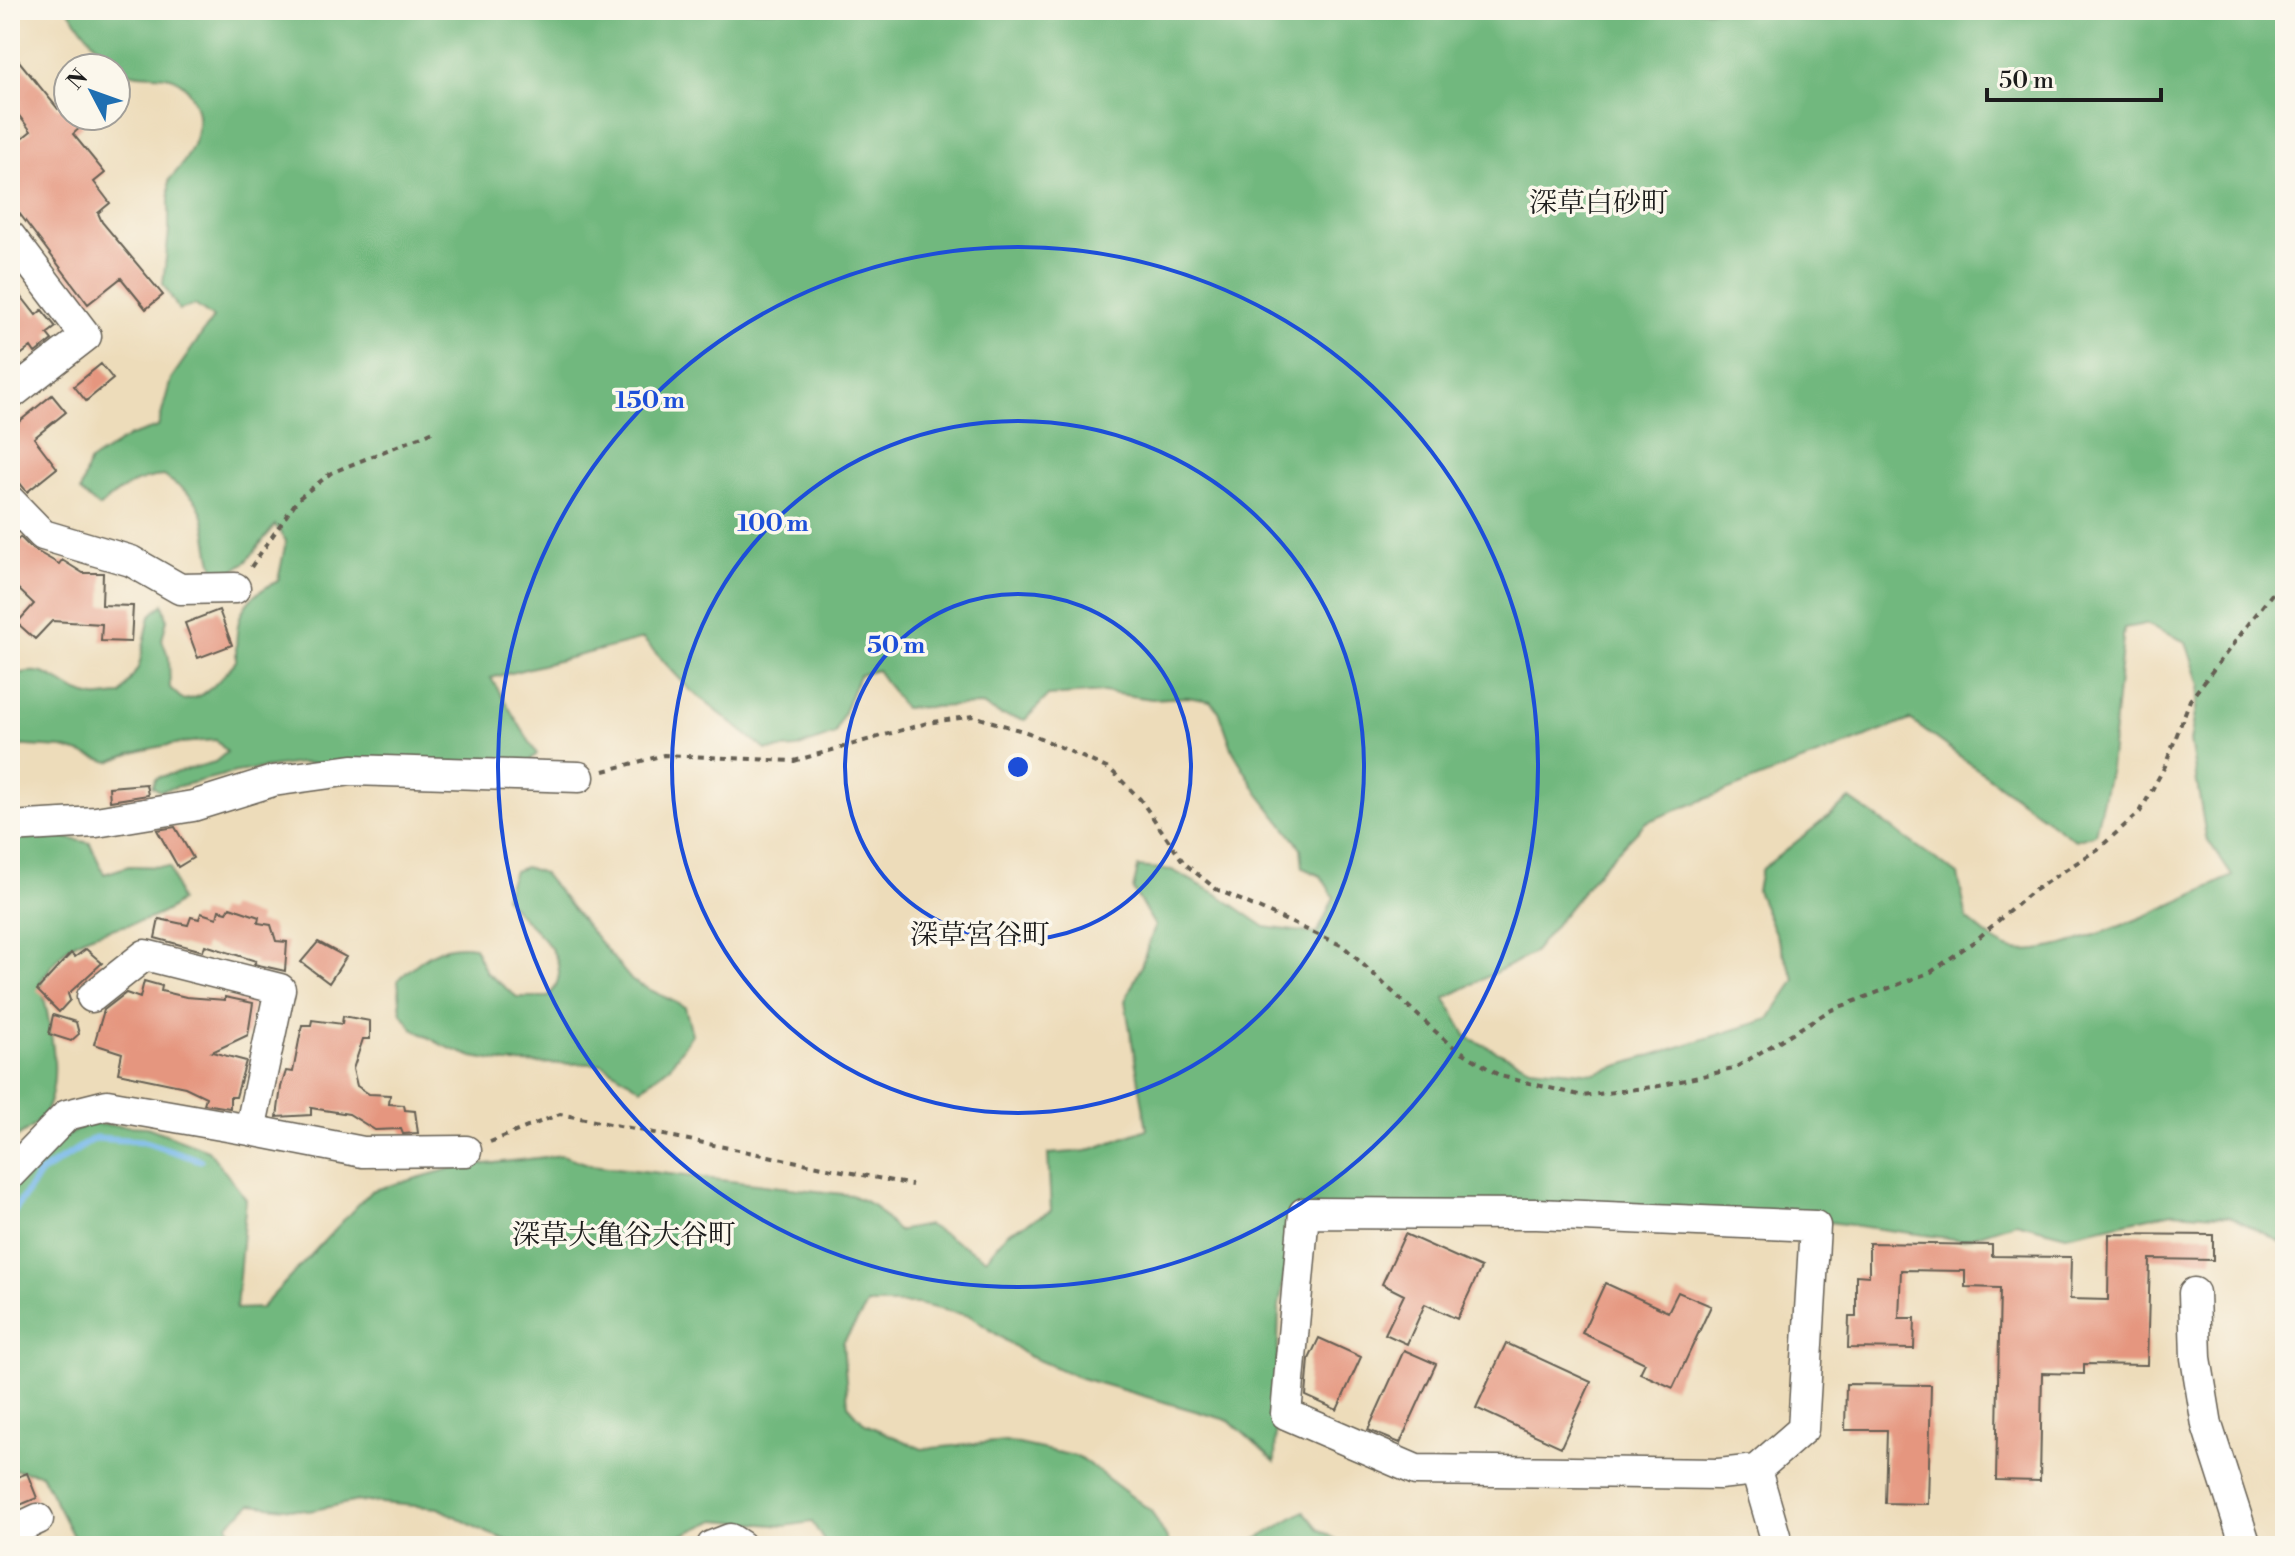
<svg xmlns="http://www.w3.org/2000/svg" width="2295" height="1556" font-family="'Libre Bodoni','Noto Serif JP',serif">
	<rect width="100%" height="100%" fill="#fbf7ec"/>
	<filter id="ink" filterUnits="userSpaceOnUse"><feTurbulence type="fractalNoise" baseFrequency=".0125" numOctaves="2"/><feDisplacementMap in="SourceGraphic" scale="16" xChannelSelector="R" yChannelSelector="G"/><feConvolveMatrix kernelMatrix="1 2 1 2 8 2 1 2 1" color-interpolation-filters="sRGB"/></filter>
	<filter id="wash" filterUnits="userSpaceOnUse"><feTurbulence type="fractalNoise" baseFrequency=".006" numOctaves="4" result="noise"/><feDisplacementMap in="SourceGraphic" scale="32" xChannelSelector="R" yChannelSelector="G"/><feGaussianBlur stdDeviation="1.8" result="paint"/><feColorMatrix in="noise" values="0 0 0 0 0 0 0 0 0 0 0 0 0 0 0 0 0 1.4 0 .05"/><feComposite in="paint" operator="in"/></filter>
	<g filter="url(#wash)">
		<rect width="100%" height="100%" fill="#eddcba"/>
		<path fill="#71b87e" stroke="#466a4d" stroke-width="2" fill-rule="evenodd" d="M68,10H2285V1244L2230,1216L2173,1212L2066,1235L2016,1222L1962,1240L1821,1221L1296,1209L1279,1306L1275,1462L1230,1421L1081,1378L1028,1356L970,1316L917,1304H868L843,1343L848,1405L865,1424L922,1449L1005,1441L1079,1457L1151,1511L1171,1546H827L812,1522L785,1526L716,1520L658,1546H523L485,1532L439,1508L358,1501L309,1511L251,1504L228,1524L235,1546H78L41,1474L10,1469V1191L55,1142L88,1124L147,1127L208,1150L246,1199L236,1309L261,1308L371,1191L453,1168L562,1155L591,1165L851,1195L873,1205L897,1231L928,1225L986,1259L1007,1233L1051,1211L1048,1154L1087,1151L1147,1129L1125,1001L1140,969L1155,926L1133,890L1138,867L1172,870L1217,894L1265,927L1317,934L1334,897L1321,876L1303,868L1301,848L1258,793L1233,751L1219,711L1210,701L1187,697L1152,699L1104,692L1048,696L1025,720L1001,715L982,705L904,708L877,670L859,675L835,734L796,748L766,750L689,689L643,639L491,678L537,754L516,773L300,763L236,772L160,791L152,786L156,778L215,762L227,752L216,740C181,742 142,747 110,762L63,748L10,745V677C53,659 58,692 95,697C103,698 113,695 121,695L139,666L150,616L163,604L167,619L162,640L169,658L170,688L183,700C208,698 220,679 236,661C236,618 238,600 278,581L286,541L275,525L247,561L219,580C204,554 212,525 195,500C188,491 173,483 164,476C136,478 121,489 99,507L80,492L89,462L130,436L158,427L171,379L213,318L195,305L179,310L163,284L169,231V180C192,156 210,122 189,92C184,85 179,79 170,77C155,73 135,77 122,69C100,53 84,31 68,10ZM2146,624L2186,642L2200,685L2190,741L2206,837L2232,876C2190,897 2049,965 2007,948C1993,942 1979,928 1967,919L1958,875L1850,799L1761,870L1757,891L1795,980L1769,1019L1595,1073L1530,1067L1467,1037L1445,998L1532,954L1602,867L1646,822L1910,720L2075,840L2095,834L2110,768L2124,628Z
			M42,833L90,843L104,874L129,866L170,867L180,901C153,926 112,924 80,940C62,949 52,965 41,981C48,1022 67,1082 41,1119C34,1128 19,1135 10,1142V834Z
			M525,867L543,873L632,981L685,1007L692,1034L670,1066L641,1088L602,1064L507,1063L473,1057L444,1046L413,1029L401,1012L398,980C422,958 441,942 474,947L486,972L517,997H548C584,957 523,926 504,896L514,871Z
			M1304,1511L1319,1529L1347,1546H1245Z"/>
		<g fill="none" stroke-linecap="round" stroke-linejoin="round">
			<path stroke="#75b7ea" stroke-width="7" d="M10,1217L40,1173L95,1138L142,1141L200,1160"/>
		</g>
		<g id="blocks">
			<path fill="#e5967f" d="M10,50L58,109L66,104L68,116H76L83,125L73,134L105,173L94,182L110,203L98,213L102,222L163,295L146,309L121,278L88,304L10,201V148L31,131L10,104Z
				M10,282L36,315L42,310L56,327L47,334L52,340L35,353L31,347L10,363Z
				M101,364L113,379L86,401L74,386Z
				M52,395L66,412L34,438L57,468L27,492L10,471V429Z
				M20,537L31,548L59,564L62,560L83,573H103L102,605L133,606L131,642L101,641L102,624L52,621L35,639L17,623L34,604L10,581V548Z
				M219,610L232,645L198,658L185,623Z
				M146,784L148,795L110,801L109,787Z
				M175,827L193,858L178,867L157,830Z
				M230,907L259,917L258,923L271,925L276,941L287,942L285,971L254,964L256,961L205,945L203,951L155,938L159,919L188,925L191,917L199,919L201,913L217,918L219,910L227,912Z
				M318,942L346,957L329,983L301,962Z
				M86,949L102,963L68,994L70,1000L59,1012L37,990L71,953L75,957Z
				M144,981L162,986L161,991L186,997L225,1000V997L253,1003L248,1035L212,1052L246,1061L236,1097H230V1108L204,1104L206,1097L185,1087L118,1073L122,1053L94,1044L104,1010L126,993L140,998Z
				M53,1015L76,1022L79,1034L71,1041L49,1034Z
				M343,1016L370,1021V1039H363L353,1069L357,1086L369,1094L390,1095L389,1104L404,1105L405,1110L415,1111L418,1133L403,1134L401,1129L375,1130L349,1114L311,1108V1115L277,1117L281,1087L286,1071L293,1072L302,1025H311L312,1020L342,1024Z
				M1405,1234L1481,1268L1457,1319L1425,1304L1407,1344L1385,1334L1404,1295L1382,1284Z
				M2109,1234L2213,1235V1260L2150,1259L2147,1365L2084,1364V1374L2042,1373L2040,1481L1996,1480L2000,1288L1965,1287V1271L1901,1270L1899,1318H1915L1914,1349L1848,1348L1849,1317H1856V1275L1869,1276V1243L1992,1245V1256L2071,1257L2070,1299L2108,1300Z
				M1605,1283L1668,1312L1678,1292L1711,1306L1673,1388L1640,1373L1645,1363L1582,1333Z
				M1319,1338L1361,1357L1337,1410L1306,1396L1309,1359Z
				M1506,1343L1591,1382L1561,1447L1476,1408Z
				M1404,1350L1436,1364L1400,1443L1368,1430Z
				M1846,1384L1931,1385L1928,1504L1885,1503L1887,1430H1845Z
				M27,1473L37,1498L20,1505L17,1498L10,1502V1480Z"/>
		</g>
	</g>
	<g filter="url(#ink)">
		<use href="#blocks" fill-opacity="0" stroke="#655f53" stroke-width="2"/>
		<g fill="none" stroke-linecap="round" stroke-linejoin="round">
			<defs>
				<path id="minor" d="M10,236L86,336L10,395
					M10,501L43,535L131,561L180,589L235,588
					M10,827L96,822L193,806L273,781L352,770L579,777
					M250,1130L363,1152L466,1151
					M10,1174L67,1115L107,1105L250,1130L280,989L145,955L92,997
					M1304,1213L1537,1214L1815,1226L1803,1429L1756,1470L1719,1474L1416,1470L1286,1414Z
					M2194,1293L2196,1358L2207,1425L2246,1546
					M1756,1470L1778,1546
					M10,1532L38,1519
					M712,1546L730,1539L741,1546"/>
			</defs>
			<use href="#minor" stroke="#655f53" stroke-width="33"/>
			<path stroke="#655f53" stroke-width="4" stroke-dasharray="6 6" stroke-linecap="butt" d="M251,567L298,499L331,473L434,431
				M604,771L664,755L794,761L927,723L973,716L1029,733L1111,770L1140,799L1184,863L1216,889L1343,946L1448,1043L1500,1076L1583,1096L1659,1086L1733,1069L1829,1011L1931,972L1976,940L2030,893L2098,849L2140,812L2165,766L2190,700L2285,577
				M490,1142L560,1114L912,1185"/>
			<use href="#minor" stroke="#fff" stroke-width="30"/>
		</g>
	</g>
	<g fill="none" stroke="#1d4ed8" stroke-width="4">
		<circle cx="1018" cy="767" r="173"/>
		<circle cx="1018" cy="767" r="346"/>
		<circle cx="1018" cy="767" r="520"/>
	</g>
	<g text-anchor="middle" stroke-width="7" stroke-linejoin="round" paint-order="stroke">
		<g font-size="28" fill="#1c1c1c" stroke="#fbf7ec">
			<text x="1599" y="212">深草白砂町</text>
			<text x="980" y="944">深草宮谷町</text>
			<text x="624" y="1244">深草大亀谷大谷町</text>
		</g>
	</g>
	<circle cx="1018" cy="767" r="12" fill="#1d4ed8" stroke="#fbf7ec" stroke-width="4"/>
	<g font-size="24" text-anchor="middle" font-weight="bold" fill="#1d4ed8" stroke="#fbf7ec" stroke-width="7" stroke-linejoin="round" paint-order="stroke">
		<text x="650" y="408">150 m</text>
		<text x="773" y="531">100 m</text>
		<text x="896" y="653">50 m</text>
	</g>
	<rect width="2295" height="1556" fill="none" stroke="#fbf7ec" stroke-width="40"/>
	<g transform="translate(92 92) rotate(311)"><circle r="38" fill="#fbf7ec" stroke="#a29f99" stroke-width="2"/>
	<path d="M0-6L14 30L0 20L-14 30Z" fill="#1f6fb2"/>
	<text y="-12" font-size="22" font-weight="bold" text-anchor="middle" fill="#1c1c1c">N</text>
	</g>
	<path d="M1987 88v12h174v-12" fill="none" stroke="#1c1c1c" stroke-width="4"/>
	<text x="1999" y="88" font-size="24" fill="#1c1c1c" stroke="#fbf7ec" stroke-width="6" paint-order="stroke">50 m</text>
</svg>
